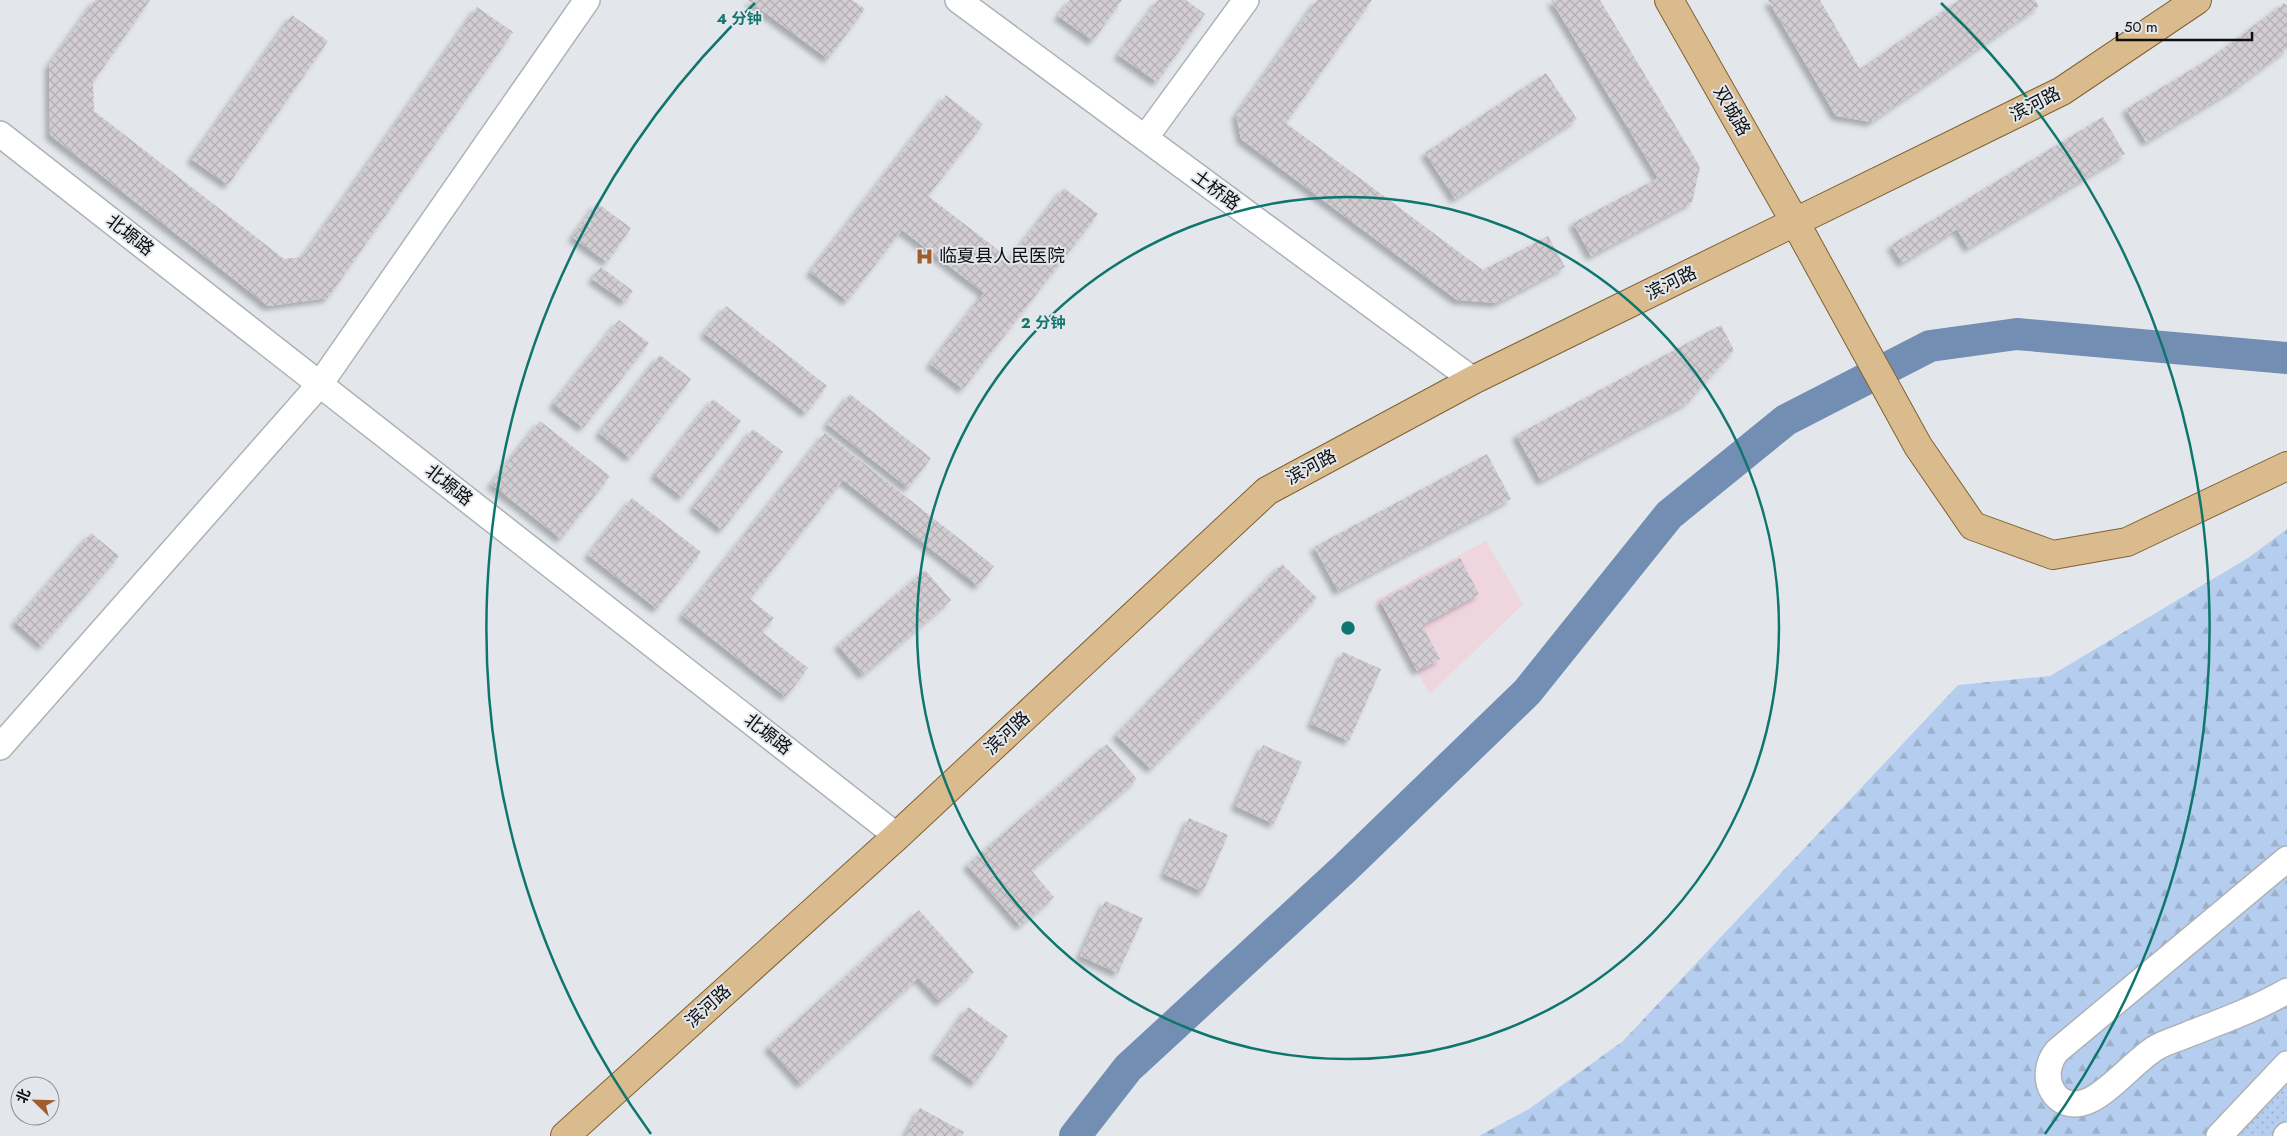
<svg xmlns="http://www.w3.org/2000/svg" width="2287" height="1136" font-family="Jost,'Noto Sans SC',sans-serif">
	<defs>
		<pattern id="forest-firs" width="22" height="20" patternUnits="userSpaceOnUse" patternTransform="scale(1.25)"><rect width="22" height="20" fill="#b5ceef"/><path d="M5 1l3.5 6h-7zM16 11l3.5 6h-7z" fill="#9ab0cc"/></pattern>
		<pattern id="park-dots" width="8" height="8" patternUnits="userSpaceOnUse" patternTransform="scale(1.25)"><rect width="8" height="8" fill="#b5ceef"/><path d="M2 2h.1M6 6h.1" fill="none" stroke="#9ab0cc" stroke-width="1.8" stroke-linecap="round"/></pattern>
		<pattern id="building-cross-hatch" width="8" height="8" patternUnits="userSpaceOnUse" patternTransform="scale(1.25)"><rect width="8" height="8" fill="#d2cdd2"/><path d="M0 0l8 8M0 8l8-8" fill="none" stroke="#b3afb3"/></pattern>
		<filter id="shadow"><feDropShadow dx="-4.5" dy="4.5" stdDeviation="2.5" flood-color="#0004"/></filter>
	</defs>
	<rect width="100%" height="100%" fill="#e3e7ec"/>
	<path fill="#eed5de" d="M1486,541L1523,604L1430,694L1376,600Z"/>
	<path fill="url(#forest-firs)" d="M2287,529V1136H1479L1529,1109L1623,1041L1958,685L2050,676L2248,558Z"/>
	<path fill="url(#park-dots)" d="M2287,1086V1136H2235L2281,1087Z"/>
	<g fill="none" stroke-linecap="round" stroke-linejoin="round">
		<path stroke="#728eb3" stroke-width="32" d="M1075,1136L1128,1068L1344,869L1527,692L1669,515L1786,420L1930,346L2017,334L2287,358"/>
	</g>
	<path fill="url(#building-cross-hatch)" filter="url(#shadow)" d="M95,0H150L93,82L94,111L284,259L303,257L477,7L513,32L328,298L268,306L50,135L49,65Z
		M748,0H852L865,9L828,59Z
		M1070,0H1122L1093,41L1058,16Z
		M1158,0H1186L1205,14L1157,82L1118,55Z
		M1317,0H1372L1286,123L1483,270L1548,236L1565,267L1497,303L1457,300L1241,139L1236,115Z
		M1551,0H1600L1700,167L1692,202L1591,256L1573,223L1658,178Z
		M1768,0H1820L1860,69L1959,0H2035L2039,6L1871,122L1836,116Z
		M2284,3L2287,6V49L2234,89L2146,142L2126,109L2214,56Z
		M292,15L328,41L228,185L191,159Z
		M1546,73L1577,119L1455,199L1425,153Z
		M946,95L983,124L928,196L1010,259L1064,188L1098,214L963,389L930,364L984,293L902,230L847,301L810,272Z
		M2103,117L2125,154L1968,248L1957,229L1902,263L1891,245Z
		M597,203L631,228L607,262L572,237Z
		M601,267L633,291L625,302L592,279Z
		M726,306L827,386L806,413L704,333Z
		M619,320L649,343L583,428L553,404Z
		M1721,325L1734,350L1688,402L1541,481L1516,435Z
		M660,355L691,379L630,458L599,433Z
		M850,394L931,458L908,488L827,424Z
		M713,399L741,421L682,497L654,475Z
		M540,421L610,476L561,539L491,484Z
		M753,429L783,452L722,530L693,507Z
		M825,433L994,566L978,586L843,480L750,599L774,618L762,632L808,668L786,697L682,615Z
		M1487,454L1511,499L1338,591L1314,547Z
		M632,498L701,552L657,609L588,555Z
		M91,533L119,556L42,646L15,622Z
		M1460,558L1479,594L1422,625L1440,659L1417,671L1380,601Z
		M1282,564L1317,598L1151,769L1116,735Z
		M925,570L951,600L863,675L838,645Z
		M1343,652L1381,669L1349,741L1311,724Z
		M1107,744L1137,779L1031,870L1054,897L1020,926L967,865Z
		M1263,745L1302,762L1274,824L1235,806Z
		M1189,818L1228,835L1203,892L1164,874Z
		M1105,901L1143,918L1118,973L1080,956Z
		M919,910L974,972L940,1002L918,978L801,1084L768,1047Z
		M968,1007L1008,1036L975,1083L935,1054Z
		M920,1108L964,1132L962,1136H905Z"/>
	<g fill="none" stroke-linecap="round" stroke-linejoin="round">
		<defs>
			<path id="minor" d="M958,0L1473,380
				M0,134L897,836
				M1145,138L1246,0
				M0,747L320,384L587,0
				M2287,859L2057,1051C2036,1076 2055,1115 2088,1101C2108,1093 2134,1062 2154,1049C2164,1042 2178,1039 2189,1034C2222,1021 2256,1009 2287,991
				M2219,1136L2287,1064
				M2286,1136L2287,1135"/>
			<path id="major" d="M1669,0L1795,222L1918,446L1973,526L2053,555L2127,542L2287,466
				M565,1136L897,836L1267,491L1473,380L2062,91L2197,0"/>
		</defs>
		<use href="#minor" stroke="#aeb2b7" stroke-width="28"/>
		<use href="#major" stroke="#816131" stroke-width="30"/>
		<use href="#minor" stroke="#fff" stroke-width="25"/>
		<use href="#major" stroke="#d9bb8e" stroke-width="28"/>
	</g>
	<g fill="none" stroke="#0f766e" stroke-width="2.5">
		<circle cx="1348" cy="628" r="431"/>
		<path d="M651 1134A861 861 0 0 1 755 3M1941 3A861 861 0 0 1 2045 1134"/>
	</g>
	<defs>
		<symbol id="hospital-bare" viewBox="-9 -9 18 18"><path d="M-5-5h3v3.5h4V-5h3V5h-3V1.5h-4V5h-3Z" fill="#a05d2d" stroke="#e3e7ec" stroke-width="2.5" paint-order="stroke"/></symbol>
	</defs>
	<g fill-rule="evenodd">
		<use href="#hospital-bare" x="912" y="244" width="25" height="25"/>
	</g>
	<g text-anchor="middle" stroke-width="4" stroke-linejoin="round" paint-order="stroke">
		<g font-size="18" fill="#0d0e10" stroke="#e3e7ec">
			<text transform="translate(2035 104) rotate(-27)" y="6">滨河路</text>
			<text transform="translate(1732 111) rotate(60)" y="6">双城路</text>
			<text transform="translate(1216 190) rotate(36)" y="6">土桥路</text>
			<text transform="translate(130 235) rotate(38)" y="6">北塬路</text>
			<text transform="translate(1671 283) rotate(-26)" y="6">滨河路</text>
			<text transform="translate(1311 467) rotate(-28)" y="6">滨河路</text>
			<text transform="translate(449 485) rotate(38)" y="6">北塬路</text>
			<text transform="translate(1007 733) rotate(-43)" y="6">滨河路</text>
			<text transform="translate(768 734) rotate(38)" y="6">北塬路</text>
			<text transform="translate(708 1006) rotate(-42)" y="6">滨河路</text>
		</g>
		<g font-size="18" fill="#0d0e10" stroke="#e3e7ec" text-anchor="start">
			<text x="939" y="262">临夏县人民医院</text>
		</g>
	</g>
	<circle cx="1348" cy="628" r="8" fill="#0f766e" stroke="#e3e7ec" stroke-width="2.5"/>
	<g font-size="15" text-anchor="middle" font-weight="bold" fill="#0f766e" stroke="#e3e7ec" stroke-width="4" stroke-linejoin="round" paint-order="stroke">
		<text x="739" y="24">4 分钟</text>
		<text x="1043" y="328">2 分钟</text>
	</g>
	<g transform="translate(35 1101) rotate(293)"><circle r="24" fill="#e3e7ec" stroke="#8d9094"/>
	<path d="M0-4L9 19L0 12L-9 19Z" fill="#a05d2d"/>
	<text y="-8" font-size="14" font-weight="bold" text-anchor="middle" fill="#0d0e10">北</text>
	</g>
	<path d="M2117 32v8h135v-8" fill="none" stroke="#0d0e10" stroke-width="2.5"/>
	<text x="2124" y="32" font-size="15" fill="#0d0e10" stroke="#e3e7ec" stroke-width="4" paint-order="stroke">50 m</text>
</svg>
